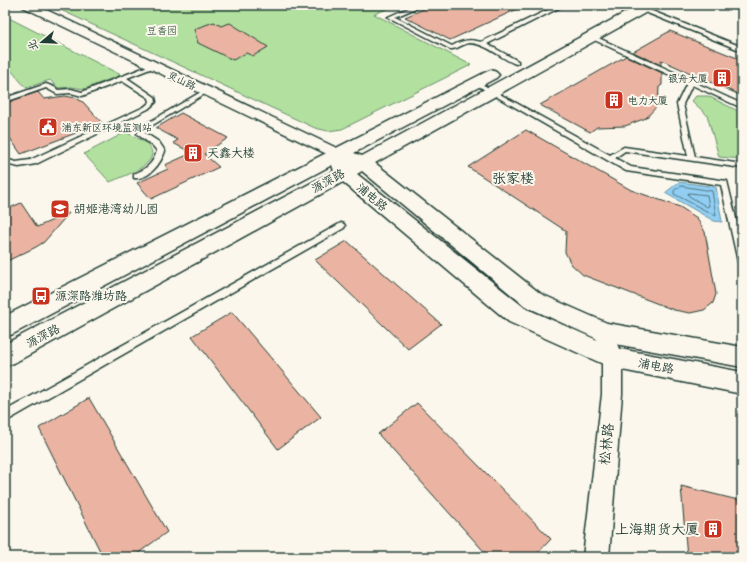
<svg xmlns="http://www.w3.org/2000/svg" width="747" height="562" font-family="'Balsamiq Sans','LXGW WenKai TC',sans-serif">
	<rect width="100%" height="100%" fill="#fbf7ec"/>
	<filter id="ink" filterUnits="userSpaceOnUse"><feTurbulence type="fractalNoise" baseFrequency=".025" numOctaves="2"/><feDisplacementMap in="SourceGraphic" scale="8" xChannelSelector="R" yChannelSelector="G"/><feConvolveMatrix kernelMatrix="1 2 1 2 8 2 1 2 1" color-interpolation-filters="sRGB"/></filter>
	<g filter="url(#ink)">
		<path fill="#b2e09f" stroke="#688e6a" d="M50,5H397L374,14L471,65L342,129L328,131L315,128Z
			M5,16L121,75L84,89L72,87L58,88L50,80L26,88L5,63Z
			M696,96H708L742,113V159L719,157L707,115L692,101Z
			M126,132C132,136 142,139 147,144C167,163 121,177 110,182L84,154Z"/>
		<path fill="#92cef3" stroke="#6494a7" d="M679,182L716,187L722,222L714,221L665,193Z"/>
		<g fill="none" stroke-linecap="round" stroke-linejoin="round">
			<path stroke="#4d7780" stroke-width="1" d="M681,186L712,191L716,216L674,194V191Z
				M690,193L707,195L709,206L707,207L689,196L688,194Z"/>
		</g>
		<path fill="#ebb4a2" stroke="#1f3d34" d="M433,5H526L450,40L405,17Z
			M214,22L221,26L230,23L268,47L253,56L246,53L233,60L198,43L194,29Z
			M670,31L742,60V96L661,60V65L633,52Z
			M626,56L662,73V85L659,87L658,105L646,118L625,126L597,127L590,132L540,105Z
			M38,92L44,99L65,96L76,98L83,102L102,123L21,154L5,131V103Z
			M181,113L228,138L204,154L219,167L151,199L137,183L168,169L165,165L192,153L173,143L178,140L156,128Z
			M526,130L631,190L680,207L697,218L705,232L716,294L713,303L704,310L690,313L674,310L583,275L571,264L565,252L566,231L468,167Z
			M21,203L37,227L69,213L44,242L36,247L5,262V210Z
			M347,241L441,324L408,349L315,260Z
			M232,312L321,417L278,449L192,336Z
			M89,398L167,532L133,557H103L39,428Z
			M417,403L551,539L534,557H489L378,434Z
			M681,486L742,501V557H687Z"/>
		<g fill="none" stroke-linecap="round" stroke-linejoin="round">
			<defs>
				<path id="lane" d="M415,5H423L395,17L452,46C462,40 470,39 481,42L558,5H565L487,44L518,61V63L516,64C501,59 488,44 470,43C463,43 457,50 450,49L388,17Z
					M642,7L742,47V51L640,10L639,9Z
					M590,36H594L689,79L693,80L694,82L742,104V108L692,85L683,104L695,157L742,164V168L625,151L615,158L631,167L727,181L742,243V265L738,262L721,185L626,171L473,83L478,82L610,155L624,147L688,156L677,104L687,83L590,38Z
					M153,64L155,65V67L127,78L155,97L156,102L148,109L36,164L19,167L5,164V159L16,162L30,160L144,107L150,102L149,98L122,81L82,96L71,93L57,94L46,88L5,102V98L46,84L54,87L58,90L71,89L82,92Z
					M206,89L208,90V92L146,129L145,133L159,142L165,151C161,163 149,180 134,178V174C146,169 153,164 157,151L153,146L137,134L141,127Z
					M341,223L344,224L345,226L344,228L5,422V411Z"/>
				<path id="street" d="M22,5H36L343,151L345,154L343,157L338,159L333,157L23,7Z
					M604,324L611,326L622,358V394L609,557H583L602,394V358L594,332L597,326Z"/>
				<path id="secondary" d="M639,5H656L654,8L375,163L541,294L607,323L742,347V367L604,342L525,306L362,171L357,174L525,308L615,348L742,372V394L612,368L509,322L343,182L14,363L5,366V344L334,171L332,165L13,334L5,337V316L486,72L491,70L496,72L499,75L496,78L354,153L362,156Z"/>
			</defs>
			<use href="#lane" stroke="#1f3d34" stroke-width="3"/>
			<use href="#street" stroke="#1f3d34" stroke-width="3"/>
			<use href="#secondary" stroke="#1f3d34" stroke-width="3"/>
			<use href="#lane" fill="#fbf7ec" fill-rule="evenodd"/>
			<use href="#street" fill="#fbf7ec" fill-rule="evenodd"/>
			<use href="#secondary" fill="#fbf7ec" fill-rule="evenodd"/>
		</g>
	</g>
	<defs>
		<symbol id="building-square" viewBox="-11 -11 22 22"><rect x="-9" y="-9" width="18" height="18" rx="4" fill="#c8321e" stroke="#fbf7ec"/><path d="M-4-6H4V6H1V3H-1V6H-4ZM-2.5-4.3h1.7v1.8h-1.7ZM.8-4.3h1.7v1.8H.8ZM-2.5-1h1.7V.8h-1.7ZM.8-1h1.7V.8H.8Z" fill="#fff"/></symbol>
		<symbol id="civic-square" viewBox="-11 -11 22 22"><rect x="-9" y="-9" width="18" height="18" rx="4" fill="#c8321e" stroke="#fbf7ec"/><path d="M-.6-6.5H3V-4.5H.6V-3L4-1V1h2V6H-6V1h2V-1L-.6-3ZM-1.2 2.5V6h2.4V2.5Z" fill="#fff"/></symbol>
		<symbol id="school-square" viewBox="-11 -11 22 22"><rect x="-9" y="-9" width="18" height="18" rx="4" fill="#c8321e" stroke="#fbf7ec"/><path d="M0-5L7-2L0 1L-7-2ZM-4 1L0 2.5L4 1V4Q0 6-4 4Z" fill="#fff"/></symbol>
		<symbol id="bus-square" viewBox="-11 -11 22 22"><rect x="-9" y="-9" width="18" height="18" rx="4" fill="#c8321e" stroke="#fbf7ec"/><path d="M-5-6H5V4H4V6H2V4H-2V6H-4V4H-5ZM-3.5-4V0h7V-4ZM-3.5 1.2v1.5H-2V1.2ZM2 1.2v1.5H3.5V1.2Z" fill="#fff"/></symbol>
	</defs>
	<g fill-rule="evenodd">
		<use href="#building-square" x="711" y="67" width="22" height="22"/>
		<use href="#building-square" x="603" y="89" width="22" height="22"/>
		<use href="#civic-square" x="37" y="116" width="22" height="22"/>
		<use href="#building-square" x="182" y="142" width="22" height="22"/>
		<use href="#school-square" x="49" y="198" width="22" height="22"/>
		<use href="#bus-square" x="30" y="285" width="22" height="22"/>
		<use href="#building-square" x="702" y="518" width="22" height="22"/>
	</g>
	<g text-anchor="middle" stroke-width="4" stroke-linejoin="round" paint-order="stroke">
		<g font-size="10" fill="#3c5e49" stroke="#fbf7ec">
			<text x="162" y="34">豆香园</text>
		</g>
		<g font-size="10" fill="#1f3d34" stroke="#fbf7ec" text-anchor="start">
			<text x="708" y="82" text-anchor="end">银舟大厦</text>
			<text x="628" y="104">电力大厦</text>
			<text x="62" y="131">浦东新区环境监测站</text>
		</g>
		<g font-size="10" fill="#1f3d34" stroke="#fbf7ec">
			<text transform="translate(182 80) rotate(26)" y="4">灵山路</text>
		</g>
		<g font-size="12" fill="#1f3d34" stroke="#fbf7ec" text-anchor="start">
			<text x="207" y="157">天鑫大楼</text>
			<text x="74" y="213">胡姬港湾幼儿园</text>
			<text x="55" y="300">源深路潍坊路</text>
		</g>
		<g font-size="12" fill="#1f3d34" stroke="#fbf7ec">
			<text transform="translate(328 181) rotate(-29)" y="4">源深路</text>
			<text transform="translate(372 197) rotate(40)" y="4">浦电路</text>
			<text transform="translate(43 336) rotate(-28)" y="4">源深路</text>
			<text transform="translate(656 366) rotate(11)" y="4">浦电路</text>
		</g>
		<g font-size="14" fill="#1f3d34" stroke="#fbf7ec">
			<text x="513" y="183">张家楼</text>
		</g>
		<g font-size="14" fill="#1f3d34" stroke="#fbf7ec">
			<text transform="translate(606 444) rotate(-84)" y="5">松林路</text>
		</g>
		<g font-size="14" fill="#1f3d34" stroke="#fbf7ec" text-anchor="end">
			<text x="699" y="534">上海期货大厦</text>
		</g>
	</g>
	<rect width="747" height="562" fill="none" stroke="#fbf7ec" stroke-width="20"/>
	<rect x="10" y="10" width="727" height="542" fill="none" stroke="#1f3d34" stroke-width="1.5" filter="url(#ink)"/>
	<g transform="translate(42 42) rotate(251)" stroke="#fbf7ec" stroke-width="3" paint-order="stroke">
	<path d="M0-3L7 15L0 10L-7 15Z" fill="#1f3d34"/>
	<text y="-6" font-size="11" font-weight="bold" text-anchor="middle" fill="#1f3d34">北</text>
	</g>
</svg>
